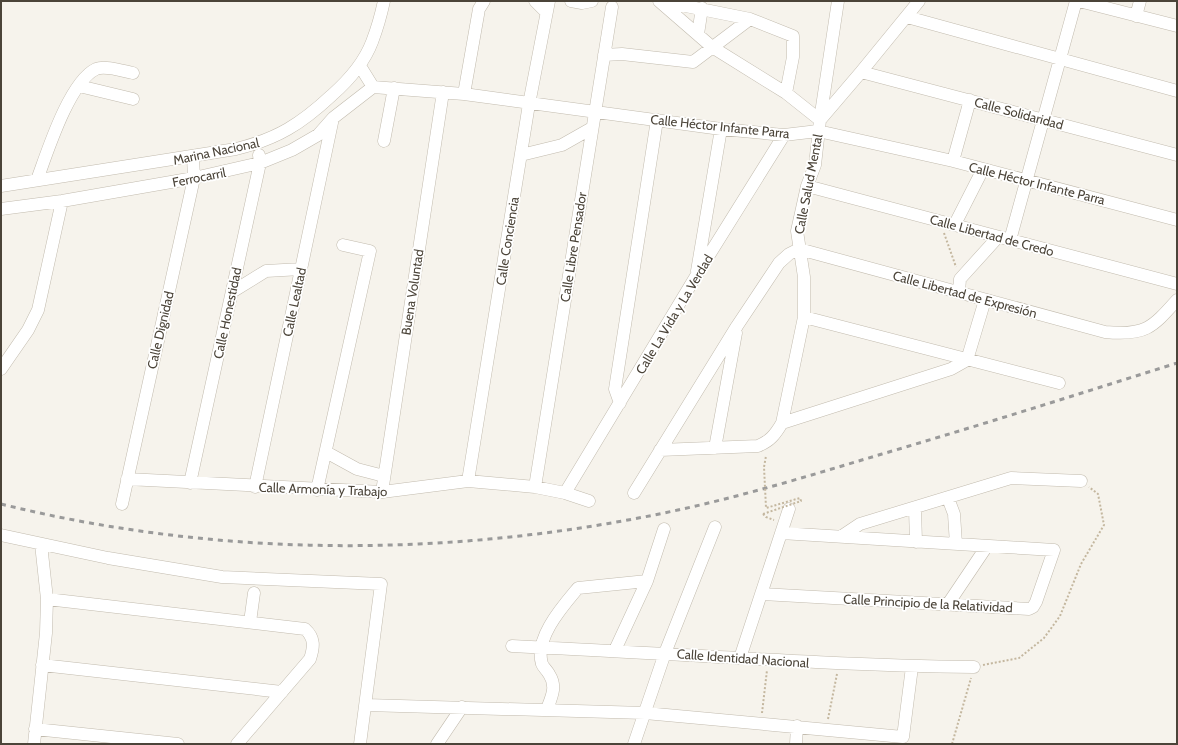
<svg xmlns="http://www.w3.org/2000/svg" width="1178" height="745" font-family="Cabin,sans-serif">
	<rect width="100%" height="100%" fill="#f6f3ec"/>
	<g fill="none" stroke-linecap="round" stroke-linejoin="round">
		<defs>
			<path id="minor" d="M535,1L546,12
				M571,1L582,3L592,1
				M659,1L712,47L786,93L820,120L838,1
				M661,1L750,19L793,36V57L786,93
				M1079,1L1177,26
				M1136,16L1140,1
				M907,17L1177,91
				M698,34L702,8
				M604,55L622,54L693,62L750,19
				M360,66L373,87
				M861,72L1177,155
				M79,86L133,99
				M373,87L464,94L721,129L784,135L818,131L953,161L1177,220
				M464,94L479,9L484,1
				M384,141L394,88
				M521,155L562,145L592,128
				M953,161L970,100
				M37,180C47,153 69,82 96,69C105,65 123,71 133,73
				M1,186L236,149C277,139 301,124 332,95C349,80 364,63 372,42C377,29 381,15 384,1
				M807,186L1177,284
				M1,209L62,201L194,178L260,163L292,150L318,135L333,118L373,87
				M955,224L983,169
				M1010,240L1076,1
				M697,271L721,129
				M232,292L266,271L301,269
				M959,292L960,279L998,237
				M804,317L1059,383
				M1,369L28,330L38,310L62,201
				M620,403L615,389L657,120
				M782,423L951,369L967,360L985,300
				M715,448L736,333
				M660,450L758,446C770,441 775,435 782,423L804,317V277L797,231L807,186L815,165L820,120L861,72L919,1
				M326,452L357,469L384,476
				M127,479L382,492L468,481L535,487L565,493L589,501
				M468,481L529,104L549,1
				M190,483L260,163L259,155
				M255,487L333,118
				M535,487L612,7
				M317,490L370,251L343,245
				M382,492L443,92
				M565,493L696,276L784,135
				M634,493L737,326L779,263L789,254L799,249L1105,332C1145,336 1152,328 1177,300
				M948,498L954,514L956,544
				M122,504L194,178L193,157
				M915,509L916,542
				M1,535L108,558L222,577L381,584L360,744
				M842,536L860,524L1011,478L1081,481
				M761,594L1029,609L1033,607L1036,602L1054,550L781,533
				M47,599L305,629C315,638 314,647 310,659L237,744
				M948,604L987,546
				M250,622L254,593
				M512,646C666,653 820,665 974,667
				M615,650L647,581L664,529
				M740,658L789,509
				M42,665L282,692
				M366,705L645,713L903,737L912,667
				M547,709C552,696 557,686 549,674C547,670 543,667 542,664C534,638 563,606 578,588L647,581
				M35,729L178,744
				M34,744L46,633L47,599L41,544
				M437,744L462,707
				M634,744L665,653L715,527
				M796,744L797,726"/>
		</defs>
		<use href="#minor" stroke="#c2bbae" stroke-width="13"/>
		<path stroke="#c4b79f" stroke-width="2" stroke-dasharray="2 2" stroke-linecap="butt" d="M944,233L956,267
			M763,514L766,517L774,520
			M983,665L1019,658L1044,638L1060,616L1081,564L1104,525L1098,494L1089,487
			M762,713L767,670
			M828,719L837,674
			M952,744L971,678"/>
		<use href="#minor" stroke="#fff" stroke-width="12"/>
		<path stroke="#9a9a9a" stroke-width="3" stroke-dasharray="5 5" stroke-linecap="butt" d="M1,504C223,559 456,558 678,510C747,495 815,474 882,454C981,425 1079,394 1177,363"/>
		<path stroke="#c4b79f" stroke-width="2" stroke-dasharray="2 2" stroke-linecap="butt" d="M763,514L801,501L800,498L766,508L764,467L766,456"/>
	</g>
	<g text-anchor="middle" stroke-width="3.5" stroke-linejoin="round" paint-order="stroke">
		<g font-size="13" fill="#4b4439" stroke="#fff">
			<text transform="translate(1019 113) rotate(15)" y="5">Calle Solidaridad</text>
			<text transform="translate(720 126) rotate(6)" y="5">Calle Héctor Infante Parra</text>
			<text transform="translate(216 151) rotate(-12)" y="5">Marina Nacional</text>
			<text transform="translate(199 177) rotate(-11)" y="5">Ferrocarril</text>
			<text transform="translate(1037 183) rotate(14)" y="5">Calle Héctor Infante Parra</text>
			<text transform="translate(808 184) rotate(-79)" y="5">Calle Salud Mental</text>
			<text transform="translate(992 235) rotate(15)" y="5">Calle Libertad de Credo</text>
			<text transform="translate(507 241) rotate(-81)" y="5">Calle Conciencia</text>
			<text transform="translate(573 247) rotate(-81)" y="5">Calle Libre Pensador</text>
			<text transform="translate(412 292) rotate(-81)" y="5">Buena Voluntad</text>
			<text transform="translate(965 294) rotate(15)" y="5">Calle Libertad de Expresión</text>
			<text transform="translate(294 302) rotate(-78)" y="5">Calle Lealtad</text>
			<text transform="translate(227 313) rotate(-78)" y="5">Calle Honestidad</text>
			<text transform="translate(674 314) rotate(-59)" y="5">Calle La Vida y La Verdad</text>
			<text transform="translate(160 330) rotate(-77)" y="5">Calle Dignidad</text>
			<text transform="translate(323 489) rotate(2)" y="5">Calle Armonía y Trabajo</text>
			<text transform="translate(928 603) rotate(3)" y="5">Calle Principio de la Relatividad</text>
			<text transform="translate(743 658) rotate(4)" y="5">Calle Identidad Nacional</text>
		</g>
	</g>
	<rect width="1178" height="745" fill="none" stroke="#4b4439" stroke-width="4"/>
</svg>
